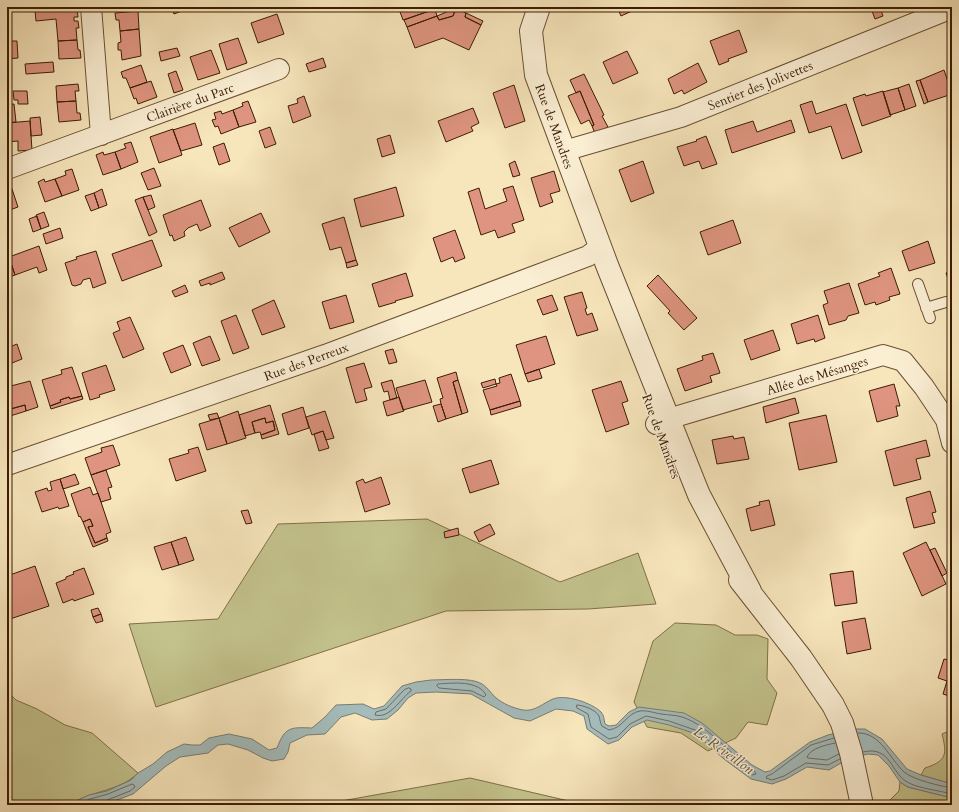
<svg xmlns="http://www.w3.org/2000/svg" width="959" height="812" font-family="Cardo,serif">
	<rect width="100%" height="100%" fill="#f7e5bb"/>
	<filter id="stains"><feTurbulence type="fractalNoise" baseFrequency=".005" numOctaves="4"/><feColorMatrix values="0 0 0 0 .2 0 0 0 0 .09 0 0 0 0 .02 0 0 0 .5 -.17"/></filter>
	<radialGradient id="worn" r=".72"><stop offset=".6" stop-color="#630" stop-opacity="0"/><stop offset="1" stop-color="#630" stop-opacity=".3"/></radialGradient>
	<path fill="#c3c28c" stroke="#807048" d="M427,519L560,582L638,553L656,604L588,609L446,611L156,707L129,624L218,619L278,524Z
		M675,623L716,625L735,635H757L768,639L767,679L777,693L767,725L748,722L736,738L708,751L681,733L647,727L634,702L653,641Z
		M7,691L16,700L37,709L65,725L92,733L138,773C119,792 91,790 70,805H7Z
		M952,730V784L921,775L925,768C947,761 947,754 942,734Z
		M470,778L586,805H319Z
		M900,782L908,787L952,798V805H885L899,791Z"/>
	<path fill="#a4bcbc" stroke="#7a7c72" d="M431,680C445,680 471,677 482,684C487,687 491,693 495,697C503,704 513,708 523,710C535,712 543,703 553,699C566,694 592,703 601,712C604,715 604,720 605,724L609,726L616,725L629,712L639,707L684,713L702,723L752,765L765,772L770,771L810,742L828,735L855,729H865L882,739L907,769L921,775L952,784V798L908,787L900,782L889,766L878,755L868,754L848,759L829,770L807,767L786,779L772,784L751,779L724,759L696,734L669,725L647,720L632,727L619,740L608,744L587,729L584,716L573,711L556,709L530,721L514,718L471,694L436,692L416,693L408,698L398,710L387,719L372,720L355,713L341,717L325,734L307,735L290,743L288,752L284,759L272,761L263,758L248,750L228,744L218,745L208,753L180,757L166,766L133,794L109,803L99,805H70L76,801L89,795L107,791L131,780L138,773L153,764L167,752L184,744L192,745H200L209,738L229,734L252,739L269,750L277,748C285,727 290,727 312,728L325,717L336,705L363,704L374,709L384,706L402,686L416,682Z"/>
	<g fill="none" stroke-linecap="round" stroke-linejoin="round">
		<path stroke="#706c60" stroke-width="1" d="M438,684C453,683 478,680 486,695L484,697L472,691L439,688L437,686Z
			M409,688L411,689V691C400,699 390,719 375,715L376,712L386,709L404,690Z
			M577,705C583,705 596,710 599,716C600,719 600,723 602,726L609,730C623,728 627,713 640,711C646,710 655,713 661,714C668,715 676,715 682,717C710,726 732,757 755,772L756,774L752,775L748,771L746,770L726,756L698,731L669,721L646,716L630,724L617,737L609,739L591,727L588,714L577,708Z
			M858,733C880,732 890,759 904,772C914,780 940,786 952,788
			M834,738L811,745L772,774L767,776L766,778L772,780L784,776L806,763L828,765L840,759
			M835,743C826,745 811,748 807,757L808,758L827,760L839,754
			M863,752C892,745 890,774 909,783C918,788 941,791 952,794
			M77,805L90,799L108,794L132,784L134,785L135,787L130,791L107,800L105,805"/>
	</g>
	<path fill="#de9480" stroke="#3c1d04" d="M171,7H192L174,14Z
		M405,7H434L435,9L403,20L399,9Z
		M617,7H630L632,11L621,16Z
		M77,8L78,17H74V21H78L79,28H76L77,40L58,41L56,19L36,21L35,11Z
		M456,8L453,16L439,20L437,16Z
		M456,8L466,13L465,17L481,25L469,50L443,38L415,48L407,27L437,16L439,20L453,16Z
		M880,8L883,16L875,19L872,11Z
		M435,9L437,16L407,27L404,20Z
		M138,11L139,29L120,31L119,20H116L115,13Z
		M466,13L483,21L481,25L465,17Z
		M277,14L284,34L258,43L251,23Z
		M139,29L141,56L122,60L121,50H118V43L121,42L120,31Z
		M739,30L747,52L728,59L729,61L719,65L710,41Z
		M238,38L247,63L227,70L219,44Z
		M77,40L78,50H80L81,58L59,59L58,41Z
		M7,41H17L18,58L7,59Z
		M177,48L180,56L161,61L159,52Z
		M211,50L220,73L198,80L190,57Z
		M627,51L638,73L613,84L603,62Z
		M323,58L326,67L309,72L306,64Z
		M53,62L54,72L26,74L25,64Z
		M698,63L707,82L684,94L682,90L674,94L668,79Z
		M141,65L147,82L130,88L126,78H123L121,72Z
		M944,70L952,94L928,102L920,80Z
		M176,71L183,90L174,93L168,74Z
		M584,74L604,115L602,116L608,127L598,132L594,131L592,126L594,125L580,91L576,93L570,80Z
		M920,80L928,102L924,104L916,81Z
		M151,81L157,97L138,104L136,98L134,99L130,88Z
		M78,84L79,91H75L76,101L57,102L56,86Z
		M909,84L916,106L905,110L898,88Z
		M514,85L525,121L505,128L493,93Z
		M898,88L905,110L890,115L883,92Z
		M13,91H27L28,104H18V100H14Z
		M580,91L594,125L592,126L589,120L581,124L568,96Z
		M883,91L891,116L862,126L853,98L865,94L866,96Z
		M304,96L311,116L293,123L288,106L298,103L297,99Z
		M76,101L77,113H80L81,120L59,122L57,102Z
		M248,101L256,122L239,127L233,110L243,106L242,103Z
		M812,101L816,114L846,104L862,152L842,159L831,126L809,133L800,105Z
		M14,104L16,122L7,123V105Z
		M473,108L479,123L471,127L473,131L446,142L438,121Z
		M233,110L239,127L221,134L218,126L215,127L212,120L216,119L214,113L221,111L222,114Z
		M40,117L42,135L31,136L30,118Z
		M791,120L795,132L732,153L725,130L753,121L757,132Z
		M30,121L32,150L18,151V141L7,142V123Z
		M195,123L202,145L181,151L173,130Z
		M270,127L276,144L265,148L259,131Z
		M173,129L182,155L159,163L150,137Z
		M390,135L395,153L382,157L377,139Z
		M706,136L717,164L702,169L699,161L684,166L677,147L697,141L696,140Z
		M131,142L138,162L121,169L115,152L126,148L124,144Z
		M224,143L230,161L219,165L213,147Z
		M103,152L104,155L115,152L121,169L103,175L96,155Z
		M515,161L520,175L513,177L509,164Z
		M643,161L654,193L631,202L619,170Z
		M154,168L161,186L148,190L141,173Z
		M72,169L79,190L62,196L55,179L66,175L65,171Z
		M554,171L560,191L550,194L553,202L540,207L531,178Z
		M44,179L45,182L55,179L62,196L45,202L38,182Z
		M11,186L18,207L7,211V188Z
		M513,186L524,220L512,224L515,232L498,238L495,230L481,235L468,192L479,188L485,209L507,201L503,189Z
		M396,187L404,216L361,227L354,199Z
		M102,189L107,205L99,208L94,193Z
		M94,193L99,208L91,211L85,196Z
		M151,195L155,207L148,210L143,197Z
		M143,197L157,232L149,236L135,200Z
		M201,200L211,226L200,231L197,224L188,228L184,232L185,236L174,241L172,235L170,236L163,215Z
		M44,212L49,226L41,229L36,215Z
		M261,213L270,232L239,247L229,228Z
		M37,216L41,229L33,232L29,219Z
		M344,217L356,260L346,263L341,247L330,250L322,224Z
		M733,220L741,243L708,255L700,232Z
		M60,228L63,238L46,244L43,234Z
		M455,230L465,258L455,262L453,257L441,262L433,238Z
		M152,240L162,266L122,281L112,254Z
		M928,241L935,263L909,271L902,251Z
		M39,246L47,270L39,273L37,267L15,275L9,257Z
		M96,251L106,283L93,288L90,278L83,280L81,284L75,286L72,285L65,263L77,259L76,257Z
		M9,257L15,275L7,278V258Z
		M356,260L358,265L347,268L346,263Z
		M891,268L900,294L889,297L890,300L876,305L875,302L865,305L858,284L880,276L878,273Z
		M952,271V290L946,273Z
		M222,272L225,279L210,285V283L201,286L199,281Z
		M406,273L413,296L395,301L396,302L379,307L372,284Z
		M658,275L697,318L684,330L668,313L670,311L647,286Z
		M849,283L859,313L848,316L846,320L829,325L823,305L828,303L824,291Z
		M185,285L188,292L175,297L172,291Z
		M582,292L587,308L585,309L587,315L592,313L598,330L577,336L564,297Z
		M346,295L354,322L330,329L322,302Z
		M552,295L558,310L543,315L537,300Z
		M274,300L285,327L262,335L252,310Z
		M236,315L249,348L233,354L221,321Z
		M818,315L825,338L815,342L814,339L797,344L791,324Z
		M130,317L144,349L123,358L113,333L120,330L117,322Z
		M773,330L780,350L751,360L744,340Z
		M210,336L220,360L202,366L193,343Z
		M546,336L555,364L525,374L516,345Z
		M17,344L22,359L7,365V348Z
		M183,345L191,365L171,373L163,353Z
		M393,349L397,362L389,364L385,351Z
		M713,353L720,373L710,376L712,382L685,391L677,369L703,360L702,356Z
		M364,363L372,387L364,389L367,400L356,403L346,368Z
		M106,365L115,390L99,395L100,397L90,400L82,373Z
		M72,367L82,396L70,399L69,397L60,400L61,402L50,406L42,380L62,374L61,370Z
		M539,369L542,378L528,382L525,374Z
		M456,372L458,380L453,382L462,414L446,419L441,404L440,399L443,398L437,378Z
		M511,374L520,401L490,410L483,390L497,386L496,384L500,383L499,378Z
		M495,379L496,384L483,388L481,383Z
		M392,380L397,398L390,400L388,391L384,392L381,383Z
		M425,380L432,402L403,410L396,388Z
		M458,380L468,412L462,414L453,382Z
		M30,381L38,407L26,411L25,405L7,410V387Z
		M621,381L628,401L622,403L629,424L606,432L592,390Z
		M894,384L900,406H896L898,416L877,422L869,391Z
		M82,396L83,399L51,409L50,406L61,402L60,400L69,397L70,399Z
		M399,397L404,411L387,416L383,402Z
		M795,398L799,413L766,423L763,407Z
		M520,401L521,406L491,415L490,410Z
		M441,404L446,419L438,422L433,406Z
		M25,405L26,411L7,417V410Z
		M270,405L279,434L262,439L261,435L275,430L273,421L266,423L265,418L252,422L255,433L245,436L239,415Z
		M303,407L309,428L288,435L282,414Z
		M238,411L246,438L227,444L219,418Z
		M325,411L334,438L326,440L323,431L312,435L306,417Z
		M217,413L219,418L210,420L208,415Z
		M826,415L837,462L799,470L789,423Z
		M219,418L227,444L207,450L199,424Z
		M265,418L266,423L273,421L275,430L261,435L260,432L255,433L252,422Z
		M323,431L329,448L319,451L314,434Z
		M733,436L734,439L744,437L749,459L717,464L712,440Z
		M926,440L930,456L916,459L921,479L894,486L885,451Z
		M113,445L120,465L91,475L85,458L102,452L101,448Z
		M198,447L206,471L176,481L169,459L189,453L188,450Z
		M491,460L499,484L470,493L462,469Z
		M106,470L112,487L108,488L111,499L101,502L91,475Z
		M75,474L79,484L63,489L60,479Z
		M381,477L390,504L365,512L356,482L363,479L365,483Z
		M60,479L69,506L59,509L58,507L42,512L35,492L47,488L48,491L52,490L50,482Z
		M90,487L93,495L98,493L111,532L106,534L107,538L95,543L88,527L93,526L90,519L83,522L80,516L79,517L71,494Z
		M930,491L936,512L932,513L935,523L914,528L906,498Z
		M769,500L775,525L751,531L746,509L760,505L759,502Z
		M248,510L252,523L246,524L241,511Z
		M90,519L93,526L88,527L95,543L107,538L108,541L93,547L83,522Z
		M490,524L495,534L479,542L474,532Z
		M458,528L459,535L445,538L444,532Z
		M186,537L194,560L179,565L171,542Z
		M171,542L179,565L162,570L154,547Z
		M926,542L946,584L922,596L903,553Z
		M935,548L947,573L942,576L930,550Z
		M35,566L49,606L7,620V576Z
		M84,568L94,594L74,601L73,599L63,603L56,583L66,579V577L74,574L73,572Z
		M853,571L857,603L835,606L830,574Z
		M98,608L101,614L93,617L91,610Z
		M101,614L103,621L96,623L93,617Z
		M865,618L871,649L847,654L842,622Z
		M944,659L952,661V697L943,694L947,681L938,678Z"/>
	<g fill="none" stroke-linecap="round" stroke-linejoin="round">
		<defs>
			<path id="service" d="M918,284L930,318
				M926,308L946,302"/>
			<path id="minor" d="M91,7L101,135
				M564,151L681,117L952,8
				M7,169L279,69
				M656,424L668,419L883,355L903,361L924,387L946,420L952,443
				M7,465L325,355L588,256L600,247"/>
			<path id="tertiary" d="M539,7L531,31L536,75L607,265L699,495L750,591
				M740,580L801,658L833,705L842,723L851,753L862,805"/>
		</defs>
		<use href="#service" stroke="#6b4f32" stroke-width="12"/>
		<use href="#minor" stroke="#6b4f32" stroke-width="22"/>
		<use href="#tertiary" stroke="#6b4f32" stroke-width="24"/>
		<use href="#service" stroke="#faeed3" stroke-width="10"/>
		<use href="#minor" stroke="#faeed3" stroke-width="20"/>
		<use href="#tertiary" stroke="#faeed3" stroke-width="22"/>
	</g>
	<g text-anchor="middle" stroke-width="3" stroke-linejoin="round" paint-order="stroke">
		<g font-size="13" fill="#3c1d04" stroke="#faeed3">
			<text transform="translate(760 85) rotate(-22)" y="5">Sentier des Jolivettes</text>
			<text transform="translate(190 102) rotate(-20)" y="5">Clairière du Parc</text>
			<text transform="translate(555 126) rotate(70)" y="5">Rue de Mandres</text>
			<text transform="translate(306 361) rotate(-20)" y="5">Rue des Perreux</text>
			<text transform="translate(817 375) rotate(-17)" y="5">Allée des Mésanges</text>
			<text transform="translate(662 436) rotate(70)" y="5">Rue de Mandres</text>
		</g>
		<g font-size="14" font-style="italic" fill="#5b4d3b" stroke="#faeed3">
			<text transform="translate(724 750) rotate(36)" y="5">Le Réveillon</text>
		</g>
	</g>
	<rect width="959" height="812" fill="none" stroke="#f7e5bb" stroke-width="24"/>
	<rect x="8" y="8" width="943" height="796" fill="none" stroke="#3c1d04" stroke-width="2"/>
	<rect x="12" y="12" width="935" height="788" fill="none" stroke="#3c1d04"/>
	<rect width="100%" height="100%" filter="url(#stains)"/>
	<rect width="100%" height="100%" fill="url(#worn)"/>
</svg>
